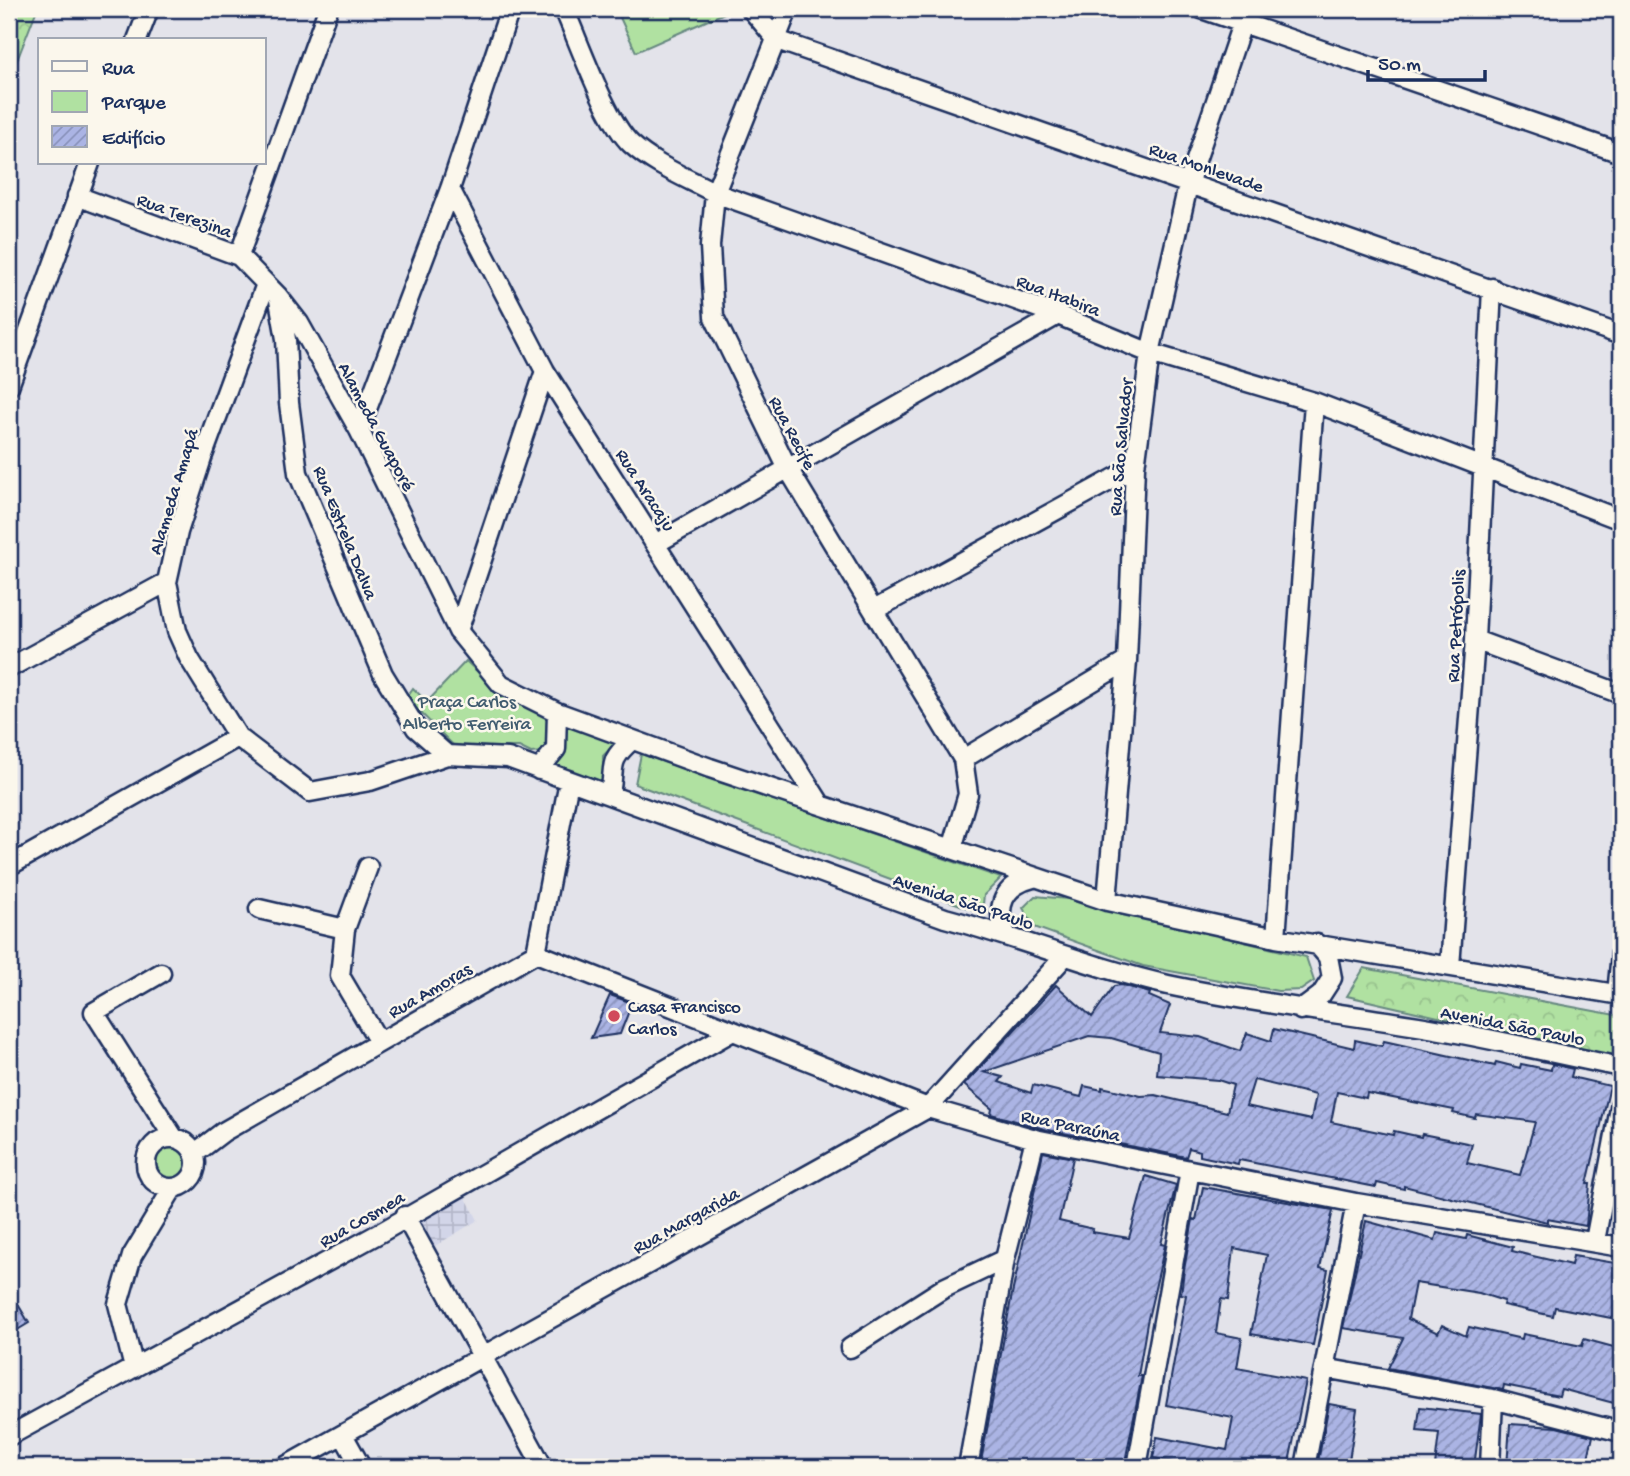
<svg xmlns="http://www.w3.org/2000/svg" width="1630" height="1476" font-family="'Gochi Hand',sans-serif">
	<defs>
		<pattern id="industrial-grid" width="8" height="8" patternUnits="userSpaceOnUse" patternTransform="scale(1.75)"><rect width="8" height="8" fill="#d2d5e8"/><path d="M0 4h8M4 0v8" fill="none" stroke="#b4b7c9"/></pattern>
		<pattern id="forest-crowns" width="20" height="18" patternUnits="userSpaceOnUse" patternTransform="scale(1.75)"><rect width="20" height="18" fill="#b0e1a1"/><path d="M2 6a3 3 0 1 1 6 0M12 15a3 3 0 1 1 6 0" fill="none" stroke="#97c18d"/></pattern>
		<pattern id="building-hatch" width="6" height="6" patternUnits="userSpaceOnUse" patternTransform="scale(1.75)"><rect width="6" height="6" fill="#abb4e4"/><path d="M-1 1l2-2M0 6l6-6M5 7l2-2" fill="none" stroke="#8a93bc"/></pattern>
	</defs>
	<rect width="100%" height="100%" fill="#e3e3ea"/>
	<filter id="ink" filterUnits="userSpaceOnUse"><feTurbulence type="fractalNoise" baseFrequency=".0143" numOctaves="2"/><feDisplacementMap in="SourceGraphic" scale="14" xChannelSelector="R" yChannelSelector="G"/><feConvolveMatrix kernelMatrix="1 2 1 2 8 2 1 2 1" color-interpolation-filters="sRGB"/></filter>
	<g filter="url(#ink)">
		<path fill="url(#industrial-grid)" d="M461,1189L478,1220L435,1246L415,1215Z"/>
		<path fill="#b0e1a1" stroke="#668880" stroke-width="2" d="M616,9H731V10L636,52Z
			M466,661C490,685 516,699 547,712L551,739L542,752L531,753L519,747H455L416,708L408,695L413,688L427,702Z
			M565,721L620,739L603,756V785L555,767Z
			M641,754L1001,878L984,895L982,913L635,784Z
			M1035,896L1068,899L1306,957L1314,981L1301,990L1278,991L1143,966L1034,927L1023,908Z
			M154 1162a17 17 0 1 1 34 0a17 17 0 1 1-34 0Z"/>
		<path fill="url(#forest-crowns)" stroke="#668880" stroke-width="2" d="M9,9H37L9,81Z
			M1364,968L1621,1016V1059L1347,996Z"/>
		<path fill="url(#building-hatch)" stroke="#1b2f5e" stroke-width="2" fill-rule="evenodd" d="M1056,985L1092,1017L1114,986L1122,985L1150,993L1149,996L1170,1005L1160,1033L1200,1037L1240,1051L1247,1033L1271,1041L1274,1029L1354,1048L1355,1040L1382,1046L1384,1041L1495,1066L1496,1062L1520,1068L1521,1064L1551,1070L1552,1064L1573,1069L1571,1077L1610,1086L1587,1184H1590L1586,1226L1547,1219V1222L1404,1186V1189L1377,1183L1376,1187L1239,1160L1238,1164L1200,1156V1151L1189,1148L1186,1157L1048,1130L991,1114L992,1109L964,1085ZM1089,1036L1111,1038L1159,1052L1157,1075L1218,1080L1233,1085L1227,1112L1155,1095L1141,1096L1102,1087V1090L1084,1086L1081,1097L1033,1085L1031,1093L999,1082L1003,1077L984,1072ZM1254,1080L1316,1095L1311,1120L1246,1106ZM1337,1092L1366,1098L1367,1093L1454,1110L1453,1113L1475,1118L1476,1114L1535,1122L1520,1175L1467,1163L1472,1144L1422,1134L1421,1137L1394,1131L1393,1135L1331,1122Z
			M610,995L632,1003L620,1034L591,1038Z
			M1043,1152L1073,1158L1059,1221L1093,1229L1092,1232L1129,1238L1146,1176L1176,1185L1161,1244L1165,1245L1147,1323L1138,1376H1142L1124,1467H980L1012,1294Z
			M1203,1187L1333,1210L1320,1268L1328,1270L1313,1345L1251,1334L1267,1255L1234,1248L1228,1300L1221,1299L1216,1333L1242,1338L1237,1368L1306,1381L1288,1467H1200L1153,1458L1157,1437L1227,1450L1233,1418L1166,1405L1186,1295L1181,1294L1184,1270L1193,1219L1196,1220Z
			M1366,1221L1435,1240L1437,1233L1466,1239L1467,1235L1513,1247L1512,1251L1571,1265L1573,1256L1621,1264V1320L1555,1307L1553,1316L1503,1305L1504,1301L1479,1293L1415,1283L1408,1319L1438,1333L1442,1325L1466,1336L1469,1327L1522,1339L1523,1334L1582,1346L1584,1339L1621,1349V1405L1561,1389L1559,1396L1504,1385L1503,1390L1388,1368L1403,1338L1343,1328Z
			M9,1289L29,1323L9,1335Z
			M1329,1404L1357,1409L1348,1467H1317Z
			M1420,1407L1481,1414L1474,1467L1435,1466L1439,1433L1417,1431Z
			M1510,1424L1556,1427L1593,1436L1586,1467H1507Z"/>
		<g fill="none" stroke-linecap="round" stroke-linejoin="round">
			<defs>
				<path id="minor" d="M564,9C579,42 606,121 631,144C654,165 687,178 715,193L1058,315L1150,353L1314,402L1621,520
					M751,9L777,40
					M788,9L715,193L710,246L714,317L787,467L963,759L968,794L952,849
					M1202,9L1621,153
					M137,40L149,9
					M777,40L1621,335
					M450,189L545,371L821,805
					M77,196L239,256L278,296L299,323L359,430L458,631L501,684L557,712L710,768L1107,901L1276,938L1621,995
					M239,256L328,9
					M266,284L202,458L178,532L167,582L177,631L189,658L238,737L310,792L370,781L447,755L508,758L945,918C1020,938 1092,968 1168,985C1253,1003 1339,1013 1424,1027C1490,1038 1555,1054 1621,1067
					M279,300L286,339L289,403L298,473L383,674L416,728L447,755
					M9,386L90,163
					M359,430L450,189L510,9
					M657,543L1058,315
					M874,610L1135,467
					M458,631L545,371
					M1475,640L1621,694
					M9,668L167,582
					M963,759L1127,661
					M539,770L556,749L557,712
					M610,793C616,765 606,763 632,740
					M9,866L238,737
					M368,867L345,929L340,976L379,1042
					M1107,901L1127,661L1135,467L1150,353L1189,181L1247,9
					M259,909L345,929
					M1006,934C994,907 1004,885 1033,878
					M1276,938L1314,402
					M536,953L928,1108L1035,1139L1356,1203L1621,1247
					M1450,966L1475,640L1492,288
					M161,973L94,1012L174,1138
					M1617,994L1621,953
					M1301,1010L1321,995L1332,978L1328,957L1317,944
					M146 1163a25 25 0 1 1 50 0a25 25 0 1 1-50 0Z
					M194,1154L223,1132L536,953L569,781
					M405,1216L543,1467
					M1595,1241L1621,1103
					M850,1348L944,1288L1005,1259
					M134,1368L118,1304L132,1256L173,1188
					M1324,1368L1493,1399L1621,1432
					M343,1435L361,1467
					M9,1436L378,1234L733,1031
					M284,1467L928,1108L1065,956
					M968,1467L1005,1259L1035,1139
					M1137,1467L1190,1170
					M1305,1467L1356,1203
					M1490,1467L1493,1399"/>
			</defs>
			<use href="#minor" stroke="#1b2f5e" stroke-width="23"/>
			<use href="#minor" stroke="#fbf7ec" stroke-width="18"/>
		</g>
	</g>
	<circle fill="#d1495b" stroke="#fbf7ec" stroke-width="2.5" cx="614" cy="1016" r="7"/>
	<g text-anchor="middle" stroke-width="5" stroke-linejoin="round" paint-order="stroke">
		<g font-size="19" fill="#1b2f5e" stroke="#fbf7ec">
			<text transform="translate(1207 166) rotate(19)" y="7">Rua Monlevade</text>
			<text transform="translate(185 214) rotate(20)" y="7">Rua Terezina</text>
			<text transform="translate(1059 294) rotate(21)" y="7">Rua Itabira</text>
			<text transform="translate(378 426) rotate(62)" y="7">Alameda Guaporé</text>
			<text transform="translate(794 432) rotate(62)" y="7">Rua Recife</text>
			<text transform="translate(1119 447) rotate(-85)" y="7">Rua São Salvador</text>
			<text transform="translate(647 489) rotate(57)" y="7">Rua Aracaju</text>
			<text transform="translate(172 491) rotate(-73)" y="7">Alameda Amapá</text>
			<text transform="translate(347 532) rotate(68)" y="7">Rua Estrela Dalva</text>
			<text transform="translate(1454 626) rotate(-87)" y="7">Rua Petrópolis</text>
			<text transform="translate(964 900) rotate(18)" y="7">Avenida São Paulo</text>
			<text transform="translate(429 989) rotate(-30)" y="7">Rua Amoras</text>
			<text transform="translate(1513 1024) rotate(11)" y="7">Avenida São Paulo</text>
			<text transform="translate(1071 1124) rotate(12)" y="7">Rua Paraúna</text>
			<text transform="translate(361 1218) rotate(-30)" y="7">Rua Cosmea</text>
			<text transform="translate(685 1219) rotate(-29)" y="7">Rua Margarida</text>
		</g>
		<g font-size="19" fill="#405c6f" stroke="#fbf7ec">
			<text x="467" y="707">Praça Carlos<tspan x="467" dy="22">Alberto Ferreira</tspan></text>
		</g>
		<g font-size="19" fill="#1b2f5e" stroke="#fbf7ec" text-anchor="start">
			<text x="628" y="1012">Casa Francisco<tspan x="628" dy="22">Carlos</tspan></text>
		</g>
	</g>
	<rect width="1630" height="1476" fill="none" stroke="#fbf7ec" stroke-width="35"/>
	<rect x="18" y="18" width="1595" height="1441" fill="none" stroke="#1b2f5e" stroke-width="2.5" filter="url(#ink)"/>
	<rect x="38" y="38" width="228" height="126" fill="#fbf7ec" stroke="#a1a7b3" stroke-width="2"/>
	<rect x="52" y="61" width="35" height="10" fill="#fbf7ec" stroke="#a1a7b3" stroke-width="2"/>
	<text x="102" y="74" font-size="21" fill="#1b2f5e">Rua</text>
	<rect x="52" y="91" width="35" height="21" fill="#b0e1a1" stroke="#a1a7b3" stroke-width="2"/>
	<text x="102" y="108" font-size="21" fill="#1b2f5e">Parque</text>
	<rect x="52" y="126" width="35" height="21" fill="url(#building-hatch)" stroke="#a1a7b3" stroke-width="2"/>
	<text x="102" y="144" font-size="21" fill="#1b2f5e">Edifício</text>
	<path d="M1368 70v10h117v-10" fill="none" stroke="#1b2f5e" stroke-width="3.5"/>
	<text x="1378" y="70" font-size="21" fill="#1b2f5e" stroke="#fbf7ec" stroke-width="5" paint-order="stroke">50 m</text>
</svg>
